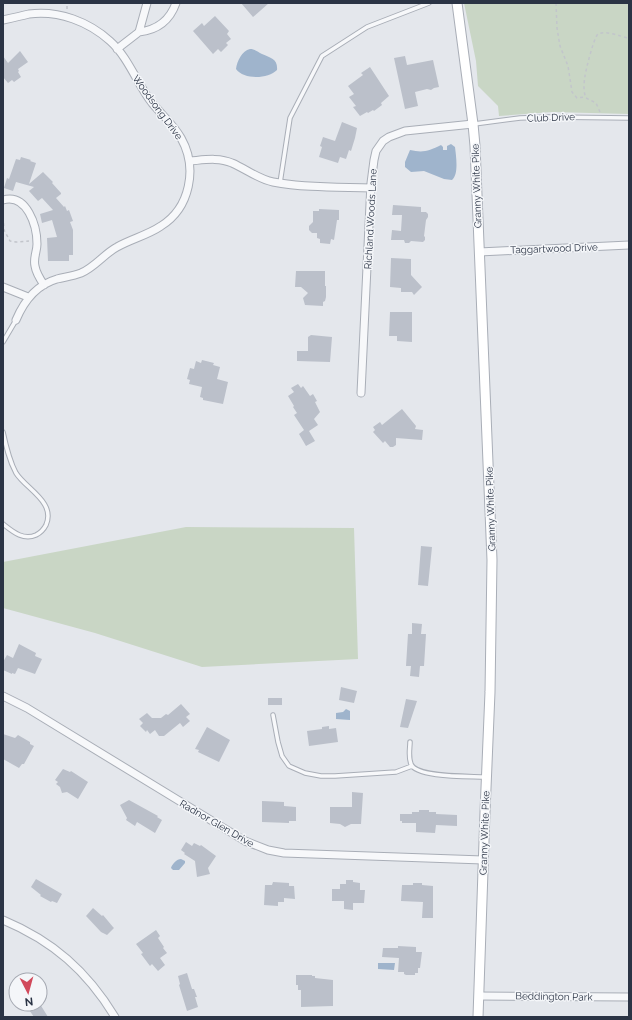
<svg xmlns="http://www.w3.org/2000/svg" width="632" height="1020" font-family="Raleway,sans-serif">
	<rect width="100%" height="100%" fill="#e4e7ec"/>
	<path fill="#c9d6c5" d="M464,3H629V114L552,112L499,116L498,106L478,86L476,61Z
		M186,527L354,528L358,659L202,667L95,633L3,608V562Z"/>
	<path fill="#9fb4cc" d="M250,49C255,49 258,52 262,54C271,58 278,59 277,70C268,79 244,80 236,69C237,61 242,51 250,49Z
		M451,144L455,147C456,156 459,174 452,180L444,179L424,171L411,172L405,167V162L410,150C423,153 429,151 441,145L443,147V150H447V146Z
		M346,709L350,711V720L336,719V713L343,712Z
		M181,859L185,861V863L179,870H173L171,868C172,864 177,859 181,859Z
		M378,963H395L394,970L378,969Z"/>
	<path fill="#bbc0ca" d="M241,3H269L253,17Z
		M215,16L229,31L227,34L231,39L226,43L228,45L221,52L218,49L213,54L193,31L202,23L204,26Z
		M20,51L28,62L18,69L19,71L18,72L21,77L14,82L12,80L8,83L3,77V56L8,63Z
		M405,56L407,65L433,60L439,87L434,88L431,90L427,89L415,92L418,106L405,109L394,58Z
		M370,67L389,96L381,103L382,105L374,111L373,110L368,113L367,112L360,116L353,107L356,106L349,97L354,94L348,86L363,75L361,73Z
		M342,122L357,128L355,138L351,151L349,150L346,159L340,157L338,163L319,157L322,147L320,146L323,137L335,141Z
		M21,157L31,160L30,161L36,163L29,184L43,172L53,182L52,183L61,193V194L56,198L64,207L65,206L67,211L69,210L73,221L70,222L73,230V255H69V261H48L47,238L57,237L52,220L42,223L40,214L53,210L42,198L38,201L29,191L34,187L16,182L13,191L4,188L7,178L9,179L16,159L20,160Z
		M393,205L421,207V212H426L428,214V217L426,220L424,236L425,237V240L423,242L411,241L409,243H405L404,240H391L392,230L401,231L402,215H392Z
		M319,209L339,210V220H337L334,240L331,239L330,244L320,243V239L317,238V233H312L309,230V226L313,222V211H319Z
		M391,258L411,259V275L422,287L414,295L412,292H401V288L390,287Z
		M296,271H325V286H326V297L325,301L323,302V306L305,305L303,298L308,293L301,287H295Z
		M390,312H412V342L397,341V336H389Z
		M311,335L332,337L330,362L297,361V351H308V337Z
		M202,360L214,363L213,365L220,367L217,379L228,382L223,404L203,400V398L200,397L202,387L189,384L190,380L187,379L190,368L194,369L196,361L201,363Z
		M298,384L301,388L303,386L310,396L313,394L317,401L315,402L320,412L314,419L318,425L309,431L315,441L306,446L299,434L304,430L294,415L297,413L293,407L294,406L288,396L294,392L291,388Z
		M402,409L416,426L415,429L423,430L422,440L396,438V445L393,447H390L385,441L383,443L373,432L375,430L373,427L380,422L382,425Z
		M421,546L432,547L428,586L418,585Z
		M412,623L422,624L421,634H426L424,666H420L419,677L410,676L411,666H406L408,634H412Z
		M19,644L36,653L35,656L42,659L35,674L18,668L15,674L12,673V674L3,670V662L7,655L13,658Z
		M341,687L357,691L354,703L339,700Z
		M268,698H282V705H268Z
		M406,699L417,701L408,728L400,727Z
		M181,704L190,714L186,717L190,721L183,727L180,723L164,736H159L155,730L150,734L147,730L146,732L140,726L143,723L139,719L147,713L152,718H161L166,714L168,715Z
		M329,726V729L336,728L338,742L309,746L307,731L322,729V727Z
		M207,727L230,740L219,762L198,752L199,750L195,749Z
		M3,734L15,738L18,735L30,742V744L34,746L24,764H22L19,768L3,759Z
		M63,769L70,772L71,771L88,782L78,799L67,792L62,793L60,787L56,784L58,782L55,780Z
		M352,792L363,793L361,824H351L345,827L340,824L330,823V807H352Z
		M129,800L158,816L157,817L162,820L155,833L137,822L135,826L126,820L127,818L120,805Z
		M262,801L284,802V806L296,807V821H289V823L262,822Z
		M419,810H429V812H436V814L457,815V826L436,825L435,833L416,832V823H402V821H400V814H412V812H419Z
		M186,842L192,846L194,843L200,846L201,845L216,856L208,868L210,874L197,877L195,861L184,854L185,853L181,850Z
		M36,879L62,894L57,903L52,901L51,902L40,896L41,895L31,887Z
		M346,880H353V882L360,883V890H365L364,903H353V910L344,909V901H332V889H340V884H346Z
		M273,882L289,883V886H294L295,899L284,898V902H278V906L264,905L265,885H272Z
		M413,883H422V885L433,886V918H422L423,902L401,901L402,885H413Z
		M93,908L102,916L103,915L113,927L114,928L107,935L101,932L86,916Z
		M156,930L160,936L158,938L164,947L163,948L167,953L160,958L165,965L158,971L152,964L150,966L141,954L143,953L136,944Z
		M398,946L416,947V952H422L420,968H418V973H415V975H406L404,974V972H398L399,958L382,957L383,948H398Z
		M187,973L192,989H194L197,997H195L198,1007L187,1011L179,985L180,984L178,976Z
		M296,975H312V976H315V978L333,980V1006L301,1007V990H298V985H296Z
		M25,1004H40L48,1017H34Z"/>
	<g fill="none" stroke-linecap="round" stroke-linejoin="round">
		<defs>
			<path id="service" d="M474,124L520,118L548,117L629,118
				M280,183L290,118L322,56L367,27L429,3
				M3,342L16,320
				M3,432C6,446 9,460 16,473C26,489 56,502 46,525C44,529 40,533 36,535C23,541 12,531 3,524
				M273,715L278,742L282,756L289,766L305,773L321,776H335L396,772L412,766
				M410,742C410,748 408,757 411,764C416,778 472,776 485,777"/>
			<path id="minor" d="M147,3L139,32C157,30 170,20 176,3
				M3,20C12,18 21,16 29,14C59,10 89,22 110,41C129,58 137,84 152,103C162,115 174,125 181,138C198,168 190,208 161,226C148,235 131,239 117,247C104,254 95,267 81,273C73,276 65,277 57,279C36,285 24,301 16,320
				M117,49L139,32
				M190,161C203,160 219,157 232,163C246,169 258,179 273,182C305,188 339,187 371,188
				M3,200C27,193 37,226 37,244C37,252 33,258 35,266C36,273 40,279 44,285
				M479,252L629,245
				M3,287L28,297
				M361,393L371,183L374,160L376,151L383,141L389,137L405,131L473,124
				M3,696L27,708L245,841L268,850L284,853L483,860
				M3,920C53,941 87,971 115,1017
				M479,996L629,997"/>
			<path id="secondary" d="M457,3L473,124L475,146L492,560L490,692L485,812L478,1017"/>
		</defs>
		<use href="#service" stroke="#a9aeb7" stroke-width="5.5"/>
		<use href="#minor" stroke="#a9aeb7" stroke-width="9"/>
		<use href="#secondary" stroke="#a9aeb7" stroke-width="11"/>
		<path stroke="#c2c5cb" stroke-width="1.5" stroke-dasharray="3 3" stroke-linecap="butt" d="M556,3L557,28L560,46L568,66L572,92L577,98L585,97
			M67,9V3
			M600,112L596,103L586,98C583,91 584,83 585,76C586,69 594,37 598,34C606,30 621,37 629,38
			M3,217L4,230L10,241L16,242L29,241"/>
		<use href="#service" stroke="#f7f8fa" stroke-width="3.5"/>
		<use href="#minor" stroke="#f7f8fa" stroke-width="7"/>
		<use href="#secondary" stroke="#fff" stroke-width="9"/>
	</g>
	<g text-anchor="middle" stroke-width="3" stroke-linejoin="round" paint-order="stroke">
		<g font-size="10" fill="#2b3445" stroke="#f4f6f9">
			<text transform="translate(158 107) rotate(54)" y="4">Woodsong Drive</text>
			<text transform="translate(551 117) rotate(-2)" y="4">Club Drive</text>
			<text transform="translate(476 186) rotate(-92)" y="4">Granny White Pike</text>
			<text transform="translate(370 219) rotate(-87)" y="4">Richland Woods Lane</text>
			<text transform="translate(554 248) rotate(-2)" y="4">Taggartwood Drive</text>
			<text transform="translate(490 509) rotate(-92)" y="4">Granny White Pike</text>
			<text transform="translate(217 823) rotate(30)" y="4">Radnor Glen Drive</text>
			<text transform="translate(484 833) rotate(-88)" y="4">Granny White Pike</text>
			<text transform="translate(554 996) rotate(1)" y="4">Beddington Park</text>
		</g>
	</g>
	<rect width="632" height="1020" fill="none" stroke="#2b3445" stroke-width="8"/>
	<g transform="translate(28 992) rotate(174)"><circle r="19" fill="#f4f6f9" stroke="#a4a8b1"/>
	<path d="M0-3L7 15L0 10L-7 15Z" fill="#d1495b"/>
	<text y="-6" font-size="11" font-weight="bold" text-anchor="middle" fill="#2b3445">N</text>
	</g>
</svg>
